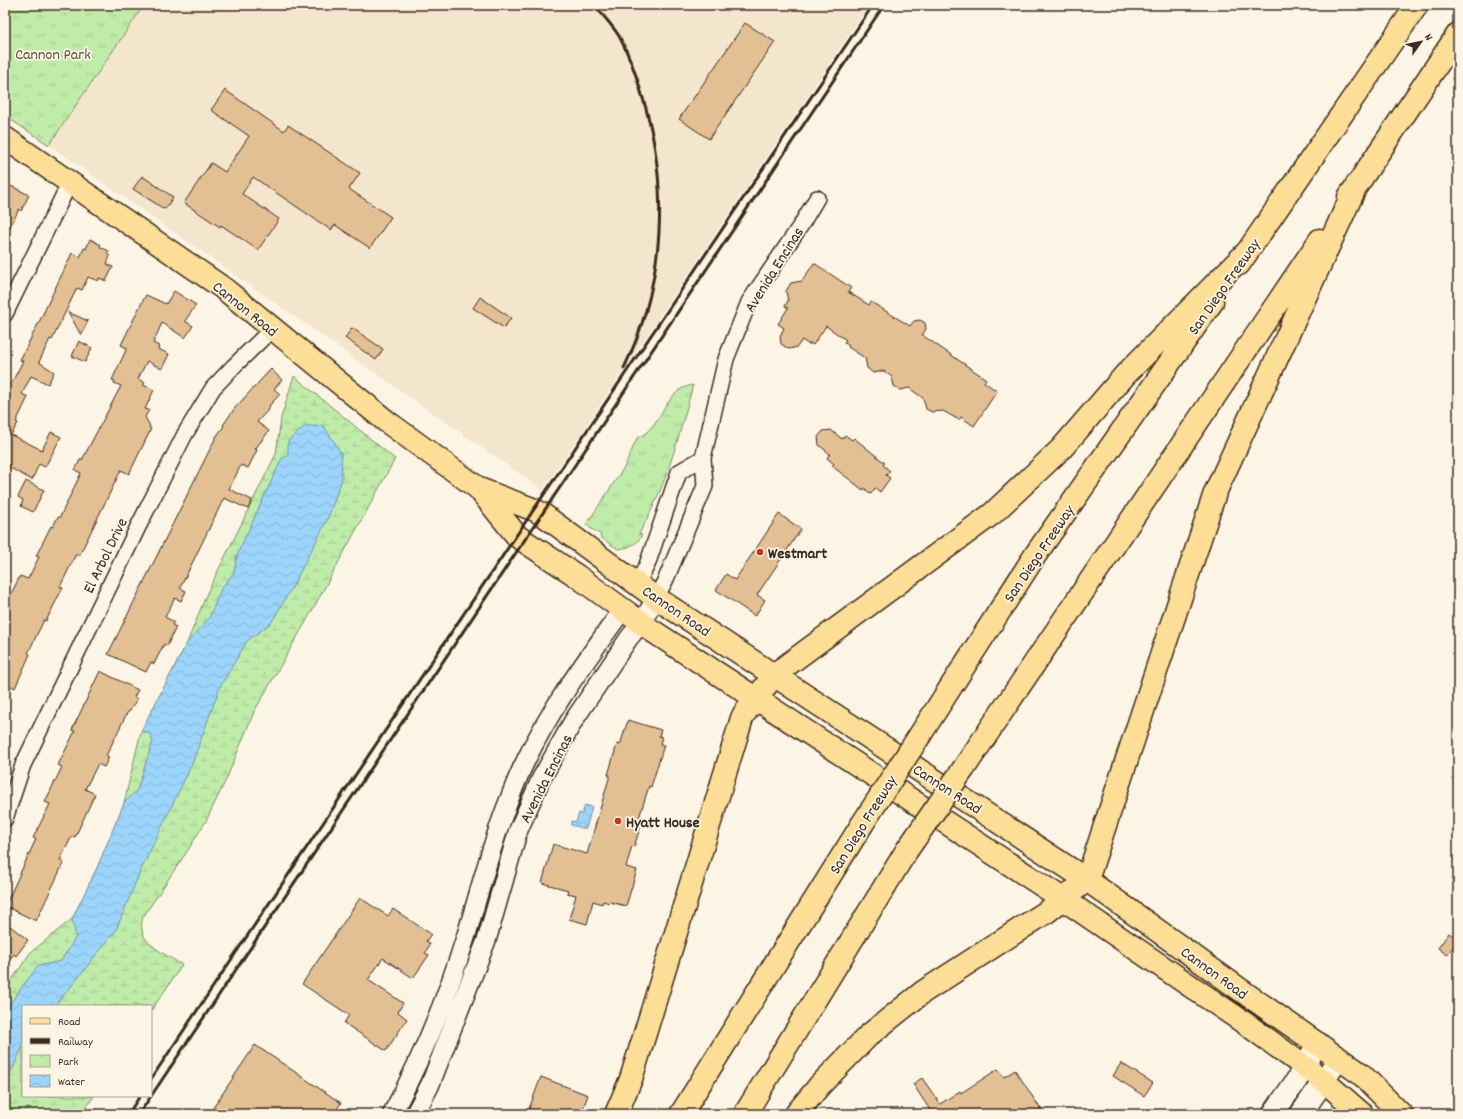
<svg xmlns="http://www.w3.org/2000/svg" width="1463" height="1119" font-family="Dekko,sans-serif">
	<defs>
		<pattern id="wetland-marsh" width="20" height="14" patternUnits="userSpaceOnUse"><rect width="20" height="14" fill="#bfeca9"/><path d="M1 5h8M5 5V1M11 12h8M15 12V8" fill="none" stroke="#a5cb91"/></pattern>
		<pattern id="park-tufts" width="24" height="20" patternUnits="userSpaceOnUse"><rect width="24" height="20" fill="#bfeca9"/><path d="M3 7l-1-3M5 7V3M7 7l1-3M15 17l-1-3M17 17v-4M19 17l1-3" fill="none" stroke="#a5cb91"/></pattern>
		<pattern id="water-waves" width="16" height="10" patternUnits="userSpaceOnUse"><rect width="16" height="10" fill="#9bd5fb"/><path d="M0 5q4-4 8 0t8 0" fill="none" stroke="#86b7d7"/></pattern>
	</defs>
	<rect width="100%" height="100%" fill="#fcf5e5"/>
	<filter id="ink" filterUnits="userSpaceOnUse"><feTurbulence type="fractalNoise" baseFrequency=".025" numOctaves="2"/><feDisplacementMap in="SourceGraphic" scale="8" xChannelSelector="R" yChannelSelector="G"/><feConvolveMatrix kernelMatrix="1 2 1 2 8 2 1 2 1" color-interpolation-filters="sRGB"/></filter>
	<g filter="url(#ink)">
		<path fill="#f4e5cd" d="M144,5H869L543,490L49,145Z"/>
		<path fill="url(#wetland-marsh)" stroke="#7d8b64" d="M294,376L395,459L308,618L254,712L226,780L206,821L186,853L143,917C141,923 141,930 144,936C149,947 172,958 182,965L151,1011V1006H23V1096H94L82,1114H5V990L30,953L72,919L97,868L124,803L141,731L187,643L207,593L276,454L281,418Z"/>
		<path fill="url(#park-tufts)" stroke="#7d8b64" d="M5,5H144L49,145L5,116Z
			M693,385C679,437 666,487 639,534L642,535C637,545 628,548 618,549L600,537L601,535L586,525L625,466L637,438C657,431 663,401 681,389C684,387 689,386 693,385Z"/>
		<path fill="url(#water-waves)" stroke="#7591a3" d="M305,426H324L341,453L342,479L328,518L294,584L271,623L247,641L220,687L192,764L140,872L116,930L69,989L54,1006H23V1046L13,1068L5,1080V1010L38,966L61,961L76,937L72,919L97,868L124,803L137,790L153,741L148,732L141,731L187,643L209,618L221,589L234,572L237,555L282,458L288,456V441Z
			M585,805L592,807L586,829L571,825L572,821L576,822L579,813L582,814Z"/>
		<path fill="#e3c094" stroke="#3b2a1e" d="M745,23L775,42L709,139L679,119Z
			M225,90L284,131L288,125L360,173L349,189L391,217L370,248L335,225L331,230L253,177L242,194L279,219L258,250L221,225L220,227L184,203L211,163L225,172L249,136L211,110Z
			M142,176L173,197L166,208L164,209L133,189Z
			M5,183L29,195L21,211L19,209L5,237Z
			M90,239L101,245L100,247L109,251L107,254L110,256L107,264L113,267L106,281L99,278L98,281L88,277L82,290L77,288L52,340L50,339L39,362L54,372L48,384L31,376L22,394L28,397L16,422L18,423L11,435L42,450L51,432L61,437L45,467L39,464L32,480L5,465V390L9,383L11,384L23,361L20,360L42,316L72,253L80,257L84,248L86,249Z
			M814,263L851,288L848,292L869,305L871,302L910,326L914,321L920,320L925,323L926,329L922,335L986,379L984,382L997,391L974,426L961,417L959,420L943,411L932,412L926,409L923,398L909,388L900,390L894,386L892,377L884,371L873,373L867,368L865,358L848,347L849,346L844,342L846,340L826,326L813,345L810,343L809,345L802,340L797,347L789,349L781,344L780,336L784,328L778,324L788,308L785,306L788,301L786,291L791,283L802,281Z
			M174,291L196,305L185,321L193,326L185,338L162,323L153,343L159,346L158,349L169,354L162,369L147,361L138,379L145,383L143,385L154,390L145,409L149,410L145,417L150,426L149,428L151,429L129,474L121,470L79,556L76,554L60,587L63,588L58,597L46,621L44,620L28,653L30,654L15,688L5,683V606L20,576L28,579L39,557L36,556L51,526L53,527L57,518L60,517L81,473L75,470L80,460H82L121,386L114,383L115,381L112,380L127,348L121,345L141,304L146,295L166,304Z
			M480,297L511,318L504,328L473,308Z
			M68,312L88,321L81,335Z
			M352,328L383,349L376,360L345,338Z
			M79,341L92,348L85,362L72,356Z
			M271,369L282,380L274,389L280,394L269,406L270,408L257,422L269,431L255,449L257,450L248,468L241,465L229,489L252,500L248,509L224,498L180,588L186,591L181,601L175,598L165,617L174,622L172,625L176,627L167,646L164,644L154,664L151,662L146,672L108,654L216,437L224,426L223,425L235,408Z
			M831,430L842,439L845,435L852,440L854,438L885,463L883,465L890,471L886,475L890,478L880,492L875,488L871,494L864,488L863,490L832,466L834,464L827,458L830,454L819,445L818,437L823,431Z
			M26,481L44,490L33,512L21,506L23,500L18,497Z
			M779,514L801,529L757,595L765,600L755,616L716,590L726,574L735,580Z
			M100,671L138,690L134,697L137,699L130,711L127,713L106,756L109,757L104,767L98,764L85,789L95,794L75,837L72,836L60,860L64,862L36,921L5,906L36,839L33,838L50,804L45,802L62,767L58,765L75,731L72,730Z
			M628,720L661,730L659,736L662,737L660,744L664,745L651,787L649,786L638,821L642,822L634,847L632,846L626,867L637,870L626,906L610,902L609,903L603,901L602,904L593,901L587,924L569,919L576,895L567,893L568,890L542,883L553,844L587,854L610,775H608L617,744L620,745Z
			M360,898L388,916L393,909L431,934L426,941L430,944L425,953L429,955L413,978L383,958L368,980L403,1003L398,1012L407,1019L386,1051L344,1023L349,1015L302,984Z
			M5,922L28,940L16,956L14,954L5,965Z
			M1449,933L1458,940L1447,955L1438,948Z
			M255,1045L341,1103L333,1114H209Z
			M1121,1063L1153,1083L1144,1096L1113,1076Z
			M998,1069L1004,1077L1015,1070L1044,1114H925L930,1110L913,1084L922,1078L940,1104L960,1091L961,1093Z
			M541,1077L588,1095L581,1114H527Z"/>
		<g fill="none" stroke-linecap="round" stroke-linejoin="round">
			<defs>
				<path id="minor" d="M5,314L70,182
					M637,584L647,565L679,472L703,458
					M656,598L666,579L705,486L703,458L726,359L749,302L801,225L817,198
					M5,819L23,765L137,529L185,434L213,388L234,366L272,329"/>
				<path id="tertiary" d="M392,1114C422,1058 447,997 466,936C480,891 491,844 509,800C514,787 519,774 525,762C551,707 588,658 623,609
					M415,1114L430,1085L487,939L518,831L541,779L574,720L629,638L642,622L656,598"/>
				<path id="secondary" d="M1273,1114L1296,1081L1318,1043
					M1301,1114L1339,1058"/>
				<path id="primary" d="M5,138L223,288L386,421L478,488L517,536L524,541L577,576L651,630L1063,899L1249,1026L1324,1081L1362,1114
					M479,489L535,510L542,514L656,598L1087,880L1242,991L1361,1074L1401,1114"/>
				<path id="motorway" d="M1349,197L1458,34
					M1239,264L1417,5
					M920,735L1036,554L1212,302
					M964,768L1320,240
					M616,1114L631,1079L742,718L744,714L775,674L992,514L1062,448L1125,375L1246,253
					M681,1114L861,826
					M745,1114L907,850
					M796,1114L820,1085L869,1035L923,992L1048,911L1087,880L1215,493L1357,184"/>
			</defs>
			<use href="#minor" stroke="#3b2a1e" stroke-width="18"/>
			<use href="#tertiary" stroke="#3b2a1e" stroke-width="21"/>
			<use href="#secondary" stroke="#3b2a1e" stroke-width="24"/>
			<use href="#primary" stroke="#3b2a1e" stroke-width="25"/>
			<use href="#motorway" stroke="#3b2a1e" stroke-width="25"/>
			<use href="#minor" stroke="#fcf5e5" stroke-width="15"/>
			<use href="#tertiary" stroke="#fcf5e5" stroke-width="18"/>
			<use href="#secondary" stroke="#fcf5e5" stroke-width="21"/>
			<use href="#primary" stroke="#fdde96" stroke-width="22"/>
			<use href="#motorway" stroke="#fdde96" stroke-width="22"/>
			<path stroke="#3b2a1e" stroke-width="3" d="M594,5C603,15 612,25 619,36C629,54 636,74 642,95C670,184 665,284 624,368
				M151,1079L873,5
				M128,1114L140,1096
				M139,1114L884,5"/>
			<defs>
				<path id="motorway-bridge" d="M861,826L920,735
					M907,850L964,768"/>
			</defs>
			<use href="#motorway-bridge" stroke="#3b2a1e" stroke-width="25" stroke-linecap="butt"/>
			<use href="#motorway-bridge" stroke="#fdde96" stroke-width="22"/>
		</g>
	</g>
	<g fill="#c8321e" stroke="#fcf5e5" stroke-width="1.5">
		<circle cx="760" cy="552" r="4"/>
		<circle cx="618" cy="821" r="4"/>
	</g>
	<g text-anchor="middle" stroke-width="3.5" stroke-linejoin="round" paint-order="stroke">
		<g font-size="16" fill="#55513a" stroke="#fcf5e5">
			<text x="53" y="59">Cannon Park</text>
		</g>
		<g font-size="16" fill="#3b2a1e" stroke="#fcf5e5">
			<text transform="translate(773 269) rotate(-58)" y="6">Avenida Encinas</text>
			<text transform="translate(1223 286) rotate(-55)" y="6">San Diego Freeway</text>
			<text transform="translate(246 308) rotate(39)" y="6">Cannon Road</text>
			<text transform="translate(1038 553) rotate(-56)" y="6">San Diego Freeway</text>
			<text transform="translate(104 555) rotate(-64)" y="6">El Arbol Drive</text>
			<text transform="translate(677 610) rotate(34)" y="6">Cannon Road</text>
			<text transform="translate(545 778) rotate(-63)" y="6">Avenida Encinas</text>
			<text transform="translate(948 788) rotate(33)" y="6">Cannon Road</text>
			<text transform="translate(862 824) rotate(-58)" y="6">San Diego Freeway</text>
			<text transform="translate(1215 972) rotate(36)" y="6">Cannon Road</text>
		</g>
		<g font-size="16" font-weight="bold" fill="#3b2a1e" stroke="#fcf5e5" text-anchor="start">
			<text x="768" y="558">Westmart</text>
			<text x="626" y="827">Hyatt House</text>
		</g>
	</g>
	<rect width="1463" height="1119" fill="none" stroke="#fcf5e5" stroke-width="20"/>
	<rect x="10" y="10" width="1443" height="1099" fill="none" stroke="#3b2a1e" stroke-width="1.5" filter="url(#ink)"/>
	<rect x="22" y="1005" width="130" height="92" fill="#fcf5e5" stroke="#afa495"/>
	<rect x="30" y="1018" width="20" height="6" fill="#fdde96" stroke="#afa495"/>
	<text x="58" y="1025" font-size="12" fill="#3b2a1e">Road</text>
	<rect x="30" y="1038" width="20" height="6" fill="#3b2a1e" stroke="#afa495"/>
	<text x="58" y="1045" font-size="12" fill="#3b2a1e">Railway</text>
	<rect x="30" y="1055" width="20" height="12" fill="url(#park-tufts)" stroke="#afa495"/>
	<text x="58" y="1065" font-size="12" fill="#3b2a1e">Park</text>
	<rect x="30" y="1075" width="20" height="12" fill="url(#water-waves)" stroke="#afa495"/>
	<text x="58" y="1085" font-size="12" fill="#3b2a1e">Water</text>
	<g transform="translate(1421 42) rotate(57)" stroke="#fcf5e5" stroke-width="3" paint-order="stroke">
	<path d="M0-3L7 15L0 10L-7 15Z" fill="#3b2a1e"/>
	<text y="-6" font-size="11" font-weight="bold" text-anchor="middle" fill="#3b2a1e">N</text>
	</g>
</svg>
